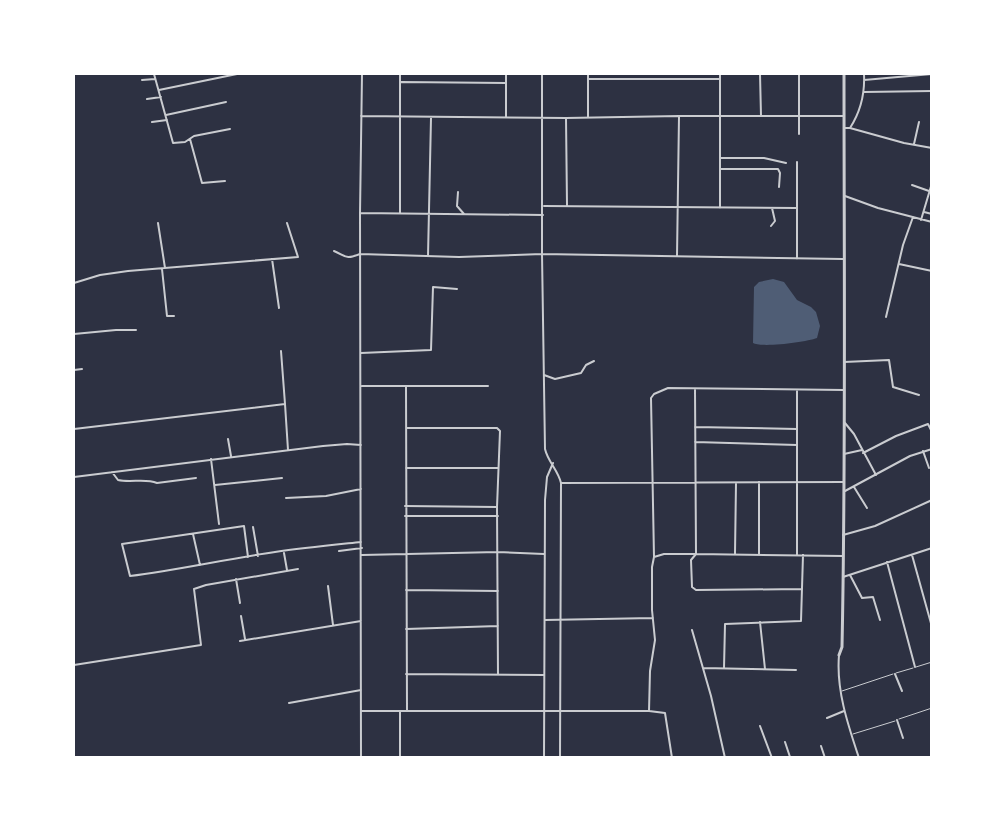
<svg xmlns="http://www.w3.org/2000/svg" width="1005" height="831" font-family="'Archivo Narrow',sans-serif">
	<rect width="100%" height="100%" fill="#2d3142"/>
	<path fill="#4f5d75" d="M773,279L784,282L797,300L811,307L816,312L820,326L817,338C806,342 762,348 753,343L754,287L759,282Z"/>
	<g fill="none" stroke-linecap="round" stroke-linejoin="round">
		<path stroke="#caccd0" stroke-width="1" d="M916,667L932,662
			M896,673L913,668
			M842,691L893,674
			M899,719L932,708
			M853,734L895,721"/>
		<path stroke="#caccd0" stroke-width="2" d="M154,74L173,143L185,142L194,136L230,129
			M542,74V254L545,449C548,462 558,470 561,483L560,758
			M720,74V208
			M760,74L761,116
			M588,79H720
			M142,80L155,79
			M864,80L932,74
			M401,82L506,83
			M159,90L237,74
			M864,92L932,91
			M147,99L161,97
			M166,115L226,102
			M361,116L566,118L679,116H844
			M506,116V74
			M588,117V74
			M566,118L567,205
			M152,122L167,120
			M844,128H850C861,111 865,94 864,74
			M850,128L904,143L932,148
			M799,134V74
			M190,139L202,183L225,181
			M914,144L919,122
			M720,158H764L786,163
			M721,169H778L780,173L779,187
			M912,185L929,191
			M458,192L457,206L464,214
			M845,196L878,208L932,222
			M544,206L796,208
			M924,212L932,214
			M360,213L543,215
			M400,213V74
			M921,220L932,183
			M158,223L165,268
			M771,226L775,221L772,208
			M334,251C346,256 345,260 360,254L459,257L542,254L843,259
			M428,256L431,118
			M677,256L679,116
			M272,259L279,308
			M797,259V162
			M899,264L932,271
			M162,269L167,316H174
			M74,283L100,275L128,271L298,257L287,223
			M886,317L903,245L913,217
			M74,334L116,330H136
			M281,351L285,404
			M361,353L431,350L433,287L457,289
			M844,362L889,360L893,387L919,395
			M74,370L82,369
			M544,375L555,379L581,373L586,365L594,361
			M362,386H488
			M406,387L407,711
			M695,389L696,554L691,560L692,587L696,590L802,589
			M845,423L854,434L876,475
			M695,427L797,429
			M407,428H497L500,431L497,507L498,674
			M74,429L285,404L288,450
			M228,439L231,456
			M695,442L797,445
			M923,451L929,468
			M863,453L896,436L928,424L932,432
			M844,454L862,450
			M211,459L219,524
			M406,468H498
			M112,472L118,480C131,483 145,478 157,483L196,478
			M74,477L323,446L347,444L361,445
			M561,483L843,482
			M215,485L282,478
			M854,487L867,508
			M845,491L910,456L932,449
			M286,498L326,496L361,489
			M405,506L497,507
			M405,516H498
			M253,527L258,556
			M193,534L200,565
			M843,535L875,526L932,500
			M339,551L362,548
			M284,553L287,570
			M735,554L736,483
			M759,554V482
			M362,555L498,552L544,554
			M797,555V390
			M912,555L932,627
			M248,557L244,526L122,544L130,576C178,570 226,559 275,552C303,548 333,545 361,542
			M654,557L651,398L654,394L668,388L844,390
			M887,562L915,667
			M850,575L862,598L873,597L880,620
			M843,577L932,548
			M236,579L240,603
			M328,586L333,625
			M406,590L498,591
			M241,616L245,639
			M545,620L653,618
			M760,622L765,669
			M406,629L498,626
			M692,630L711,696L725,758
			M240,641L361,621
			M839,655C836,690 848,725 859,758
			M74,665L201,645L194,589L206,585L298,569
			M703,668L796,670
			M724,668L725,624L801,621L803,555
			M406,674L544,675
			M895,674L902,691
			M289,703L361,690
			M361,711H649L665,713L672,758
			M649,711L650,671L655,640L652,610V567L654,557L664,554H696L843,556
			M827,718L844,711
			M897,720L903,738
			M760,726L772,758
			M785,742L790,757
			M821,746L825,758
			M361,758L360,213L362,74
			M400,758V711
			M544,758L545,500L547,477L553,463"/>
		<path stroke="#caccd0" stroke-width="3" d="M839,655L842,647C846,456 844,265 844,74"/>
	</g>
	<rect width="1005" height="831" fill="none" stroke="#ffffff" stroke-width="150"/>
</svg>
